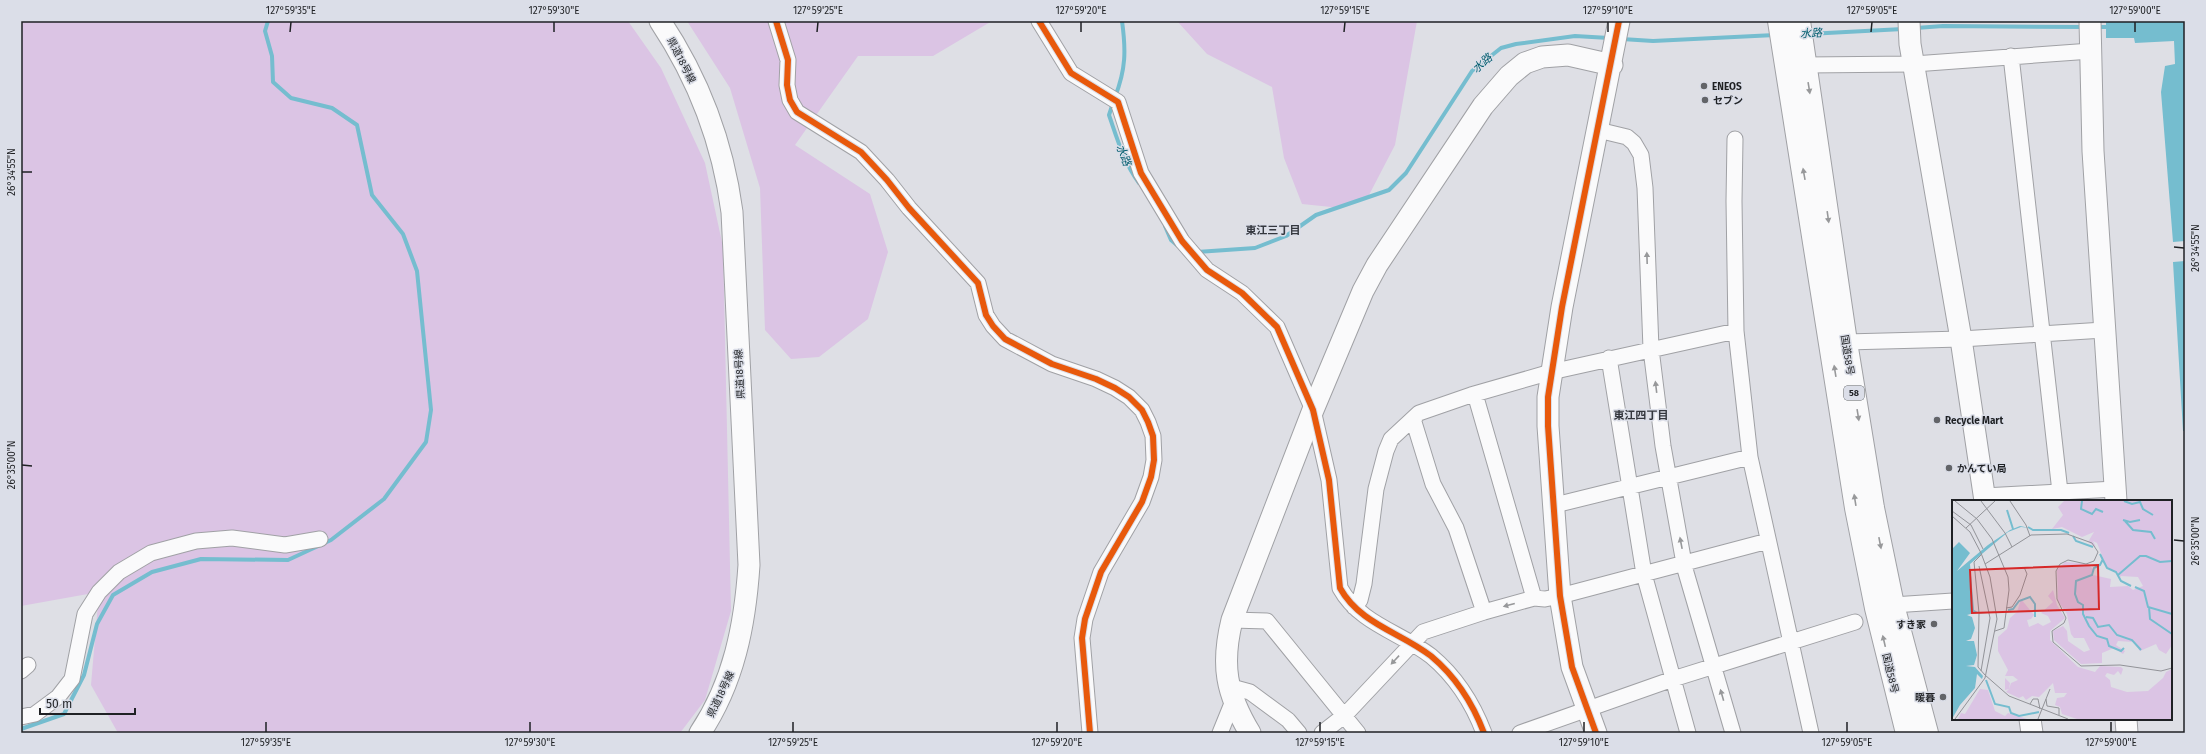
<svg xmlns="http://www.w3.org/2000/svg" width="2206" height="754" font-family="'Fira Sans','Noto Sans JP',sans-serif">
	<rect width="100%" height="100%" fill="#dedfe5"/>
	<path fill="#dbc4e4" d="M21,21H628L661,68L705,163L723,247L731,611L705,700L680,733H118L91,685L99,592L21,606Z
		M687,21H992L933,56H858L795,145L870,194L888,252L868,319L819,357L791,359L765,330L760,188L730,88Z
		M1177,21H1417L1395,145L1369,195L1341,208L1302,204L1284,158L1272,87L1207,54Z"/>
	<path fill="#75bdcf" d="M2106,21H2185V241L2173,242L2161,92L2165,66L2175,64L2174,41L2135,43L2134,38H2106Z
		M2185,261V431H2183L2173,262Z"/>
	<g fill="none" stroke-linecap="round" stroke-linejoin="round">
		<path stroke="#75bdcf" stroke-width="4" d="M2096,27H2107
			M1916,28L1943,26L2085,27
			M1808,34L1903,29
			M1622,39L1653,41L1775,35
			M1115,97C1126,69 1126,50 1122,21
			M1113,103L1109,115C1117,138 1124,163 1139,183
			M1165,226L1171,240L1178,246
			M1197,252L1255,248L1286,236L1316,215L1389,190L1406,173L1472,71L1501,48L1516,44L1575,36L1609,38
			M21,729L64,714L84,675L97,624L113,595L152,572L201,559L288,560L331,540L384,499L426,442L431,410L417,271L403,234L372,195L357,125L332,108L291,98L273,82L272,56L265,31L268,21"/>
		<defs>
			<path id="street" d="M776,21L788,60L787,85L790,100L797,112L861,152L887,180L909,208L978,283L986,315L993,326L1005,339L1052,364L1096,379L1115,388L1129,397L1142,410L1148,422L1153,436L1154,460L1151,477L1142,502L1101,572L1085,619L1082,638L1090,733
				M1039,21L1071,73L1118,102L1141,173L1182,241L1207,270L1242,293L1277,327L1313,410L1329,480L1340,588C1360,624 1400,632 1431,656C1455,676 1473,704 1484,733
				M2011,56L2060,492
				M1805,65L1914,64L2091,51
				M1598,130L1627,137L1634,143L1641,155L1645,188L1651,349L1663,446L1685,569L1733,733
				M1735,139L1734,201L1736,331L1750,457L1811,733
				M1846,342L1961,339L2104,330
				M1609,358L1644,574L1688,733
				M1475,394L1534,598
				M1413,419L1433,484L1456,528L1484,612
				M1984,496L2115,489
				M1555,505L1750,457
				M1893,605L1953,601
				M1354,607L1360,600L1364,584L1376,489L1386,451L1391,439L1419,413L1471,395L1551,372L1736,331
				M1232,620L1267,621L1358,733
				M21,671L28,665
				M1228,686L1250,692L1288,720L1299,733
				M21,717L35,714L58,697L72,679L85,614L99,592L119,572L151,553L196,541L232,538L285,545L320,539
				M1220,733L1233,701
				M1322,733L1345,715L1423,632L1484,612L1534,598L1545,599L1560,596L1768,541
				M1520,733L1673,679L1855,622"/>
			<path id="secondary" d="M660,21C698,78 723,144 732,212L749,565C745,625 734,682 700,733
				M1909,21L1910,44L1961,339L1985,501
				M2090,21L2093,151L2116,501
				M2030,719L2032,733
				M2126,719L2127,733
				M1250,733C1226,693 1221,665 1232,620L1313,410L1363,291L1377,265L1483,106L1509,76L1525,63L1542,57L1568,55L1612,65
				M1596,733L1572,667L1560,596L1548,426V397L1562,307L1619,21"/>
			<path id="highway" d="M1779,21L1856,508L1876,608L1907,733
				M1799,21L1846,342L1873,508L1893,605L1927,733"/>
		</defs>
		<use href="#street" stroke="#a0a1a5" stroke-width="17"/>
		<use href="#secondary" stroke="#a0a1a5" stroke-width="23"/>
		<use href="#highway" stroke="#a0a1a5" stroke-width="24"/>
		<use href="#street" stroke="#fafafb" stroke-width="15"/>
		<use href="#secondary" stroke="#fafafb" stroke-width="21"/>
		<use href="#highway" stroke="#fafafb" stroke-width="22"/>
		<defs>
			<path id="cycleway" d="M776,21L788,60L787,85L790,100L797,112L861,152L887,180L909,208L978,283L986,315L993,326L1005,339L1052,364L1096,379L1115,388L1129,397L1142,410L1148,422L1153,436L1154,460L1151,477L1142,502L1101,572L1085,619L1082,638L1090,733
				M1039,21L1071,73L1118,102L1141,173L1182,241L1207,270L1242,293L1277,327L1313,410L1329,480L1340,588C1360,624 1400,632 1431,656C1455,676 1473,704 1484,733
				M1596,733L1572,667L1560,596L1548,426V397L1562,307L1619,21"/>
		</defs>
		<use href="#cycleway" stroke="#dbdee8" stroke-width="8"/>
		<use href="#cycleway" stroke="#e8590c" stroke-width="6"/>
	</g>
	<defs><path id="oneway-solid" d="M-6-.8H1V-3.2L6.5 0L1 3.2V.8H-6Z"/></defs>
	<g fill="#97989a">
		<use href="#oneway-solid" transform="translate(1809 88) rotate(81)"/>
		<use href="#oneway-solid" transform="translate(1804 174) rotate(-100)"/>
		<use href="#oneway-solid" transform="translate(1828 217) rotate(82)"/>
		<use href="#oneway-solid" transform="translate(1647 258) rotate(-92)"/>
		<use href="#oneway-solid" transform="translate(1835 371) rotate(-99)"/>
		<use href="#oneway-solid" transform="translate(1656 387) rotate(-97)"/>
		<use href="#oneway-solid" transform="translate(1858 415) rotate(81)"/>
		<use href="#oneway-solid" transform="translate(1855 500) rotate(-99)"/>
		<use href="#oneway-solid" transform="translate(1681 543) rotate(-101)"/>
		<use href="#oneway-solid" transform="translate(1880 543) rotate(79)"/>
		<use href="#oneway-solid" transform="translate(1509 605) rotate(165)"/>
		<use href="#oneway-solid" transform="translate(1884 641) rotate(-103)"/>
		<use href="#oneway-solid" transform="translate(1395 660) rotate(133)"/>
		<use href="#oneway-solid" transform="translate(1722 695) rotate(-106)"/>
	</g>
	<path fill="none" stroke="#1f2124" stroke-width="1.5" d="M290,32L291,22M554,32V22M817,32L818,22M1081,32V22M1344,32L1345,22M1608,32V22M1871,32L1872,22M2135,32V22M22,172H32M2174,247L2184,248M22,465L32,466M2174,540L2184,541M266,732V722M530,732V722M793,732V722M1057,732V722M1320,732V722M1584,732V722M1847,732V722M2111,732V722"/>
	<g fill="#626468" stroke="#dbdee8" stroke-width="1.5">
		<circle cx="1704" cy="86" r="4"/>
		<circle cx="1705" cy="100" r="4"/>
		<circle cx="1937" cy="420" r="4"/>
		<circle cx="1949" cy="468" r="4"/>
		<circle cx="1934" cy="624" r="4"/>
		<circle cx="1943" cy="697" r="4"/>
	</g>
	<g text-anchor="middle" stroke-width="3" stroke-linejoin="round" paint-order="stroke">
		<rect fill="#dbdee8" stroke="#575a5f" stroke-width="1" x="1844" y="386" width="20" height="14" rx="3"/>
		<g font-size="9" font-weight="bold" fill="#1f2124">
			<text x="1854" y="396">58</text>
		</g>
		<g font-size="10" fill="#1f2124" stroke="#dbdee8">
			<text transform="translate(682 60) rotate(63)" y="4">県道18号線</text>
			<text transform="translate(1848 355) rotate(81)" y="4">国道58号</text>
			<text transform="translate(739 374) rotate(-93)" y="4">県道18号線</text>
			<text transform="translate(1891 673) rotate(77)" y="4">国道58号</text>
			<text transform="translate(720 694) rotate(-65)" y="4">県道18号線</text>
		</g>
		<g font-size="10" font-weight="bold" fill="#1f2124" stroke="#dbdee8" text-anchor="start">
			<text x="1712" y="90">ENEOS</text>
			<text x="1713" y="104">セブン</text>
			<text x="1945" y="424">Recycle Mart</text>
			<text x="1957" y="472">かんてい局</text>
			<text x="1926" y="628" text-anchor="end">すき家</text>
			<text x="1935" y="701" text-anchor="end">暖暮</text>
		</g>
		<g font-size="11" font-style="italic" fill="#035e6f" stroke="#dbdee8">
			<text transform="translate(1811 33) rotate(-3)" y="4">水路</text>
			<text transform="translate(1482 63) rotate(-40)" y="4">水路</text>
			<text transform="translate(1124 155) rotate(69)" y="4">水路</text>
		</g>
		<g font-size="11" font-weight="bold" fill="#34373e" stroke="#dbdee8">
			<text x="1273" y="234">東江三丁目</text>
			<text x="1641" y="419">東江四丁目</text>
		</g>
	</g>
	<g transform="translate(1952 500)">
		<rect width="220" height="220" fill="#dedfe5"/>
		<path d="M112,1H220V145L214,154L207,150L204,144L188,151L181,142L166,141L164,145L173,151L171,154L162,148L150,153V163L129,164L102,140L101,131L111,126L115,131L116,141L132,152L138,150L132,138H122L119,134L115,114L106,101L105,70L113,62L136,64L141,69V75L159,79L158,87L176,86L181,90L191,86L186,77L169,76L168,78L166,73L155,68L145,43L141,41L144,47L136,42L142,32L130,37L110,27L100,29L111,15L106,7ZM101,90L105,105L113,118L98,131V140L126,167L143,172L148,166L169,167L171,169L169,175L166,171L162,175L155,173L153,176L158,180L159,187L175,192L196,191L211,178L214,172L220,169V219H125L110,214L108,207L103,205L105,198L112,197L115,193H103L101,183L87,197L80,196L74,200L71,196L67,198L54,192L57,189L53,190V178L58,183L57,189L59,183L66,180L61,176H53L56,170L46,151V137L55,129L58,118L65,112L69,99L82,115L79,119L75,120L77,127L86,123L91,126L99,122L96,116L89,113L101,102L96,96ZM28,189L36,190L43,211L53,216L56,213L75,219H6L9,213L13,214Z" fill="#dbc4e4"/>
		<path d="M68,26L78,28L69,27L56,32L18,64L22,110L26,112L15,115L20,117L23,128L19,139L14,141H22L25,155L22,165L14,166L23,167L31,176L30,179L25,174L23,188L8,205L0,219V49L7,42L18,53L5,71L36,45L58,30Z" fill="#75bdcf"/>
		<path fill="none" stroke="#75bdcf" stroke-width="2" d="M130,1L129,9L140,14L144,9L151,12M172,1L180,4L188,2L191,9L201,15M55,10L61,29M171,20L178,22L188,20M173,21L181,30L199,32L203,39M76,27L81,30H109L117,33M121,36L124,41L141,47M148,54L155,68L164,72L169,81L179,86M151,59L148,65L142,68L140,75L124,81L123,94L126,102L131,105V114L137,126L145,136L155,139L157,146L169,151L172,148M166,75L188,56H194L208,62L220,61M183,87L192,91L196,107L220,114M197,107L198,119L220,134M56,110L61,109L67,101L78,97L83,104V117M134,117L141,118L146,127L157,125L165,135L180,140L189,150M34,180L43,204L57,207L59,213L67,216L87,212"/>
		<path fill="none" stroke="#929398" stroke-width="1" d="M3,1L25,19M29,1L53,33L60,47M58,1L74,25L78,36M0,11L19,25L31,49M0,16L18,32L29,53L38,77L45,119L33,178L3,219M25,19L40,39L56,77L57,90L52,128L43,131M14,28L43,1M29,55L22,62L27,113L26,167L33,175M33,64L79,35L115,34L140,43L146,52L142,61L134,64L116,60L108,64L104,71L105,99L114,118L112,123L100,131L101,142L129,166L168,165L209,171L220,168M27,66L38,118L29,171M54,108L60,107L68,95L75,74L72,67M27,113L44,112M33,175L57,196L116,219M94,199L95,206L107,208V215M78,204L81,199H86L88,209M86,219L98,189"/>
		<path fill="#d62828" fill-opacity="0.15" stroke="#d62828" stroke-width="2" d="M146,65L147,109L20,113L18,70Z"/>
		<rect width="220" height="220" fill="none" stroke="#1f2124" stroke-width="2"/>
	</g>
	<rect width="2206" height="754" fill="none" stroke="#dbdee8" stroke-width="44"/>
	<path d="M40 708v6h95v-6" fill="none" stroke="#1f2124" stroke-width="2"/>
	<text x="46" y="708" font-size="12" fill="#1f2124" stroke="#dbdee8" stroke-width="3" paint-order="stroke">50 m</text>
	<rect x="22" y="22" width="2162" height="710" fill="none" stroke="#1f2124" stroke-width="1.5"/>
	<g font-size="10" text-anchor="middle" fill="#1f2124">
		<text x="291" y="14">127°59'35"E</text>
		<text x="554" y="14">127°59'30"E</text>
		<text x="818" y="14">127°59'25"E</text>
		<text x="1081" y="14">127°59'20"E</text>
		<text x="1345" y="14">127°59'15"E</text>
		<text x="1608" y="14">127°59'10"E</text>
		<text x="1872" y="14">127°59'05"E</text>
		<text x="2135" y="14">127°59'00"E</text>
		<text transform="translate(11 172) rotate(-90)" y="4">26°34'55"N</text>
		<text transform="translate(2195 248) rotate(-90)" y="4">26°34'55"N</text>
		<text transform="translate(11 465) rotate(-90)" y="4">26°35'00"N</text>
		<text transform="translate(2195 541) rotate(-90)" y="4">26°35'00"N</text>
		<text x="266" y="746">127°59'35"E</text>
		<text x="530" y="746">127°59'30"E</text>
		<text x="793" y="746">127°59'25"E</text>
		<text x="1057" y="746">127°59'20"E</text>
		<text x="1320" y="746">127°59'15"E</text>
		<text x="1584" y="746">127°59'10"E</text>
		<text x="1847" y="746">127°59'05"E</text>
		<text x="2111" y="746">127°59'00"E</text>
	</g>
</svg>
